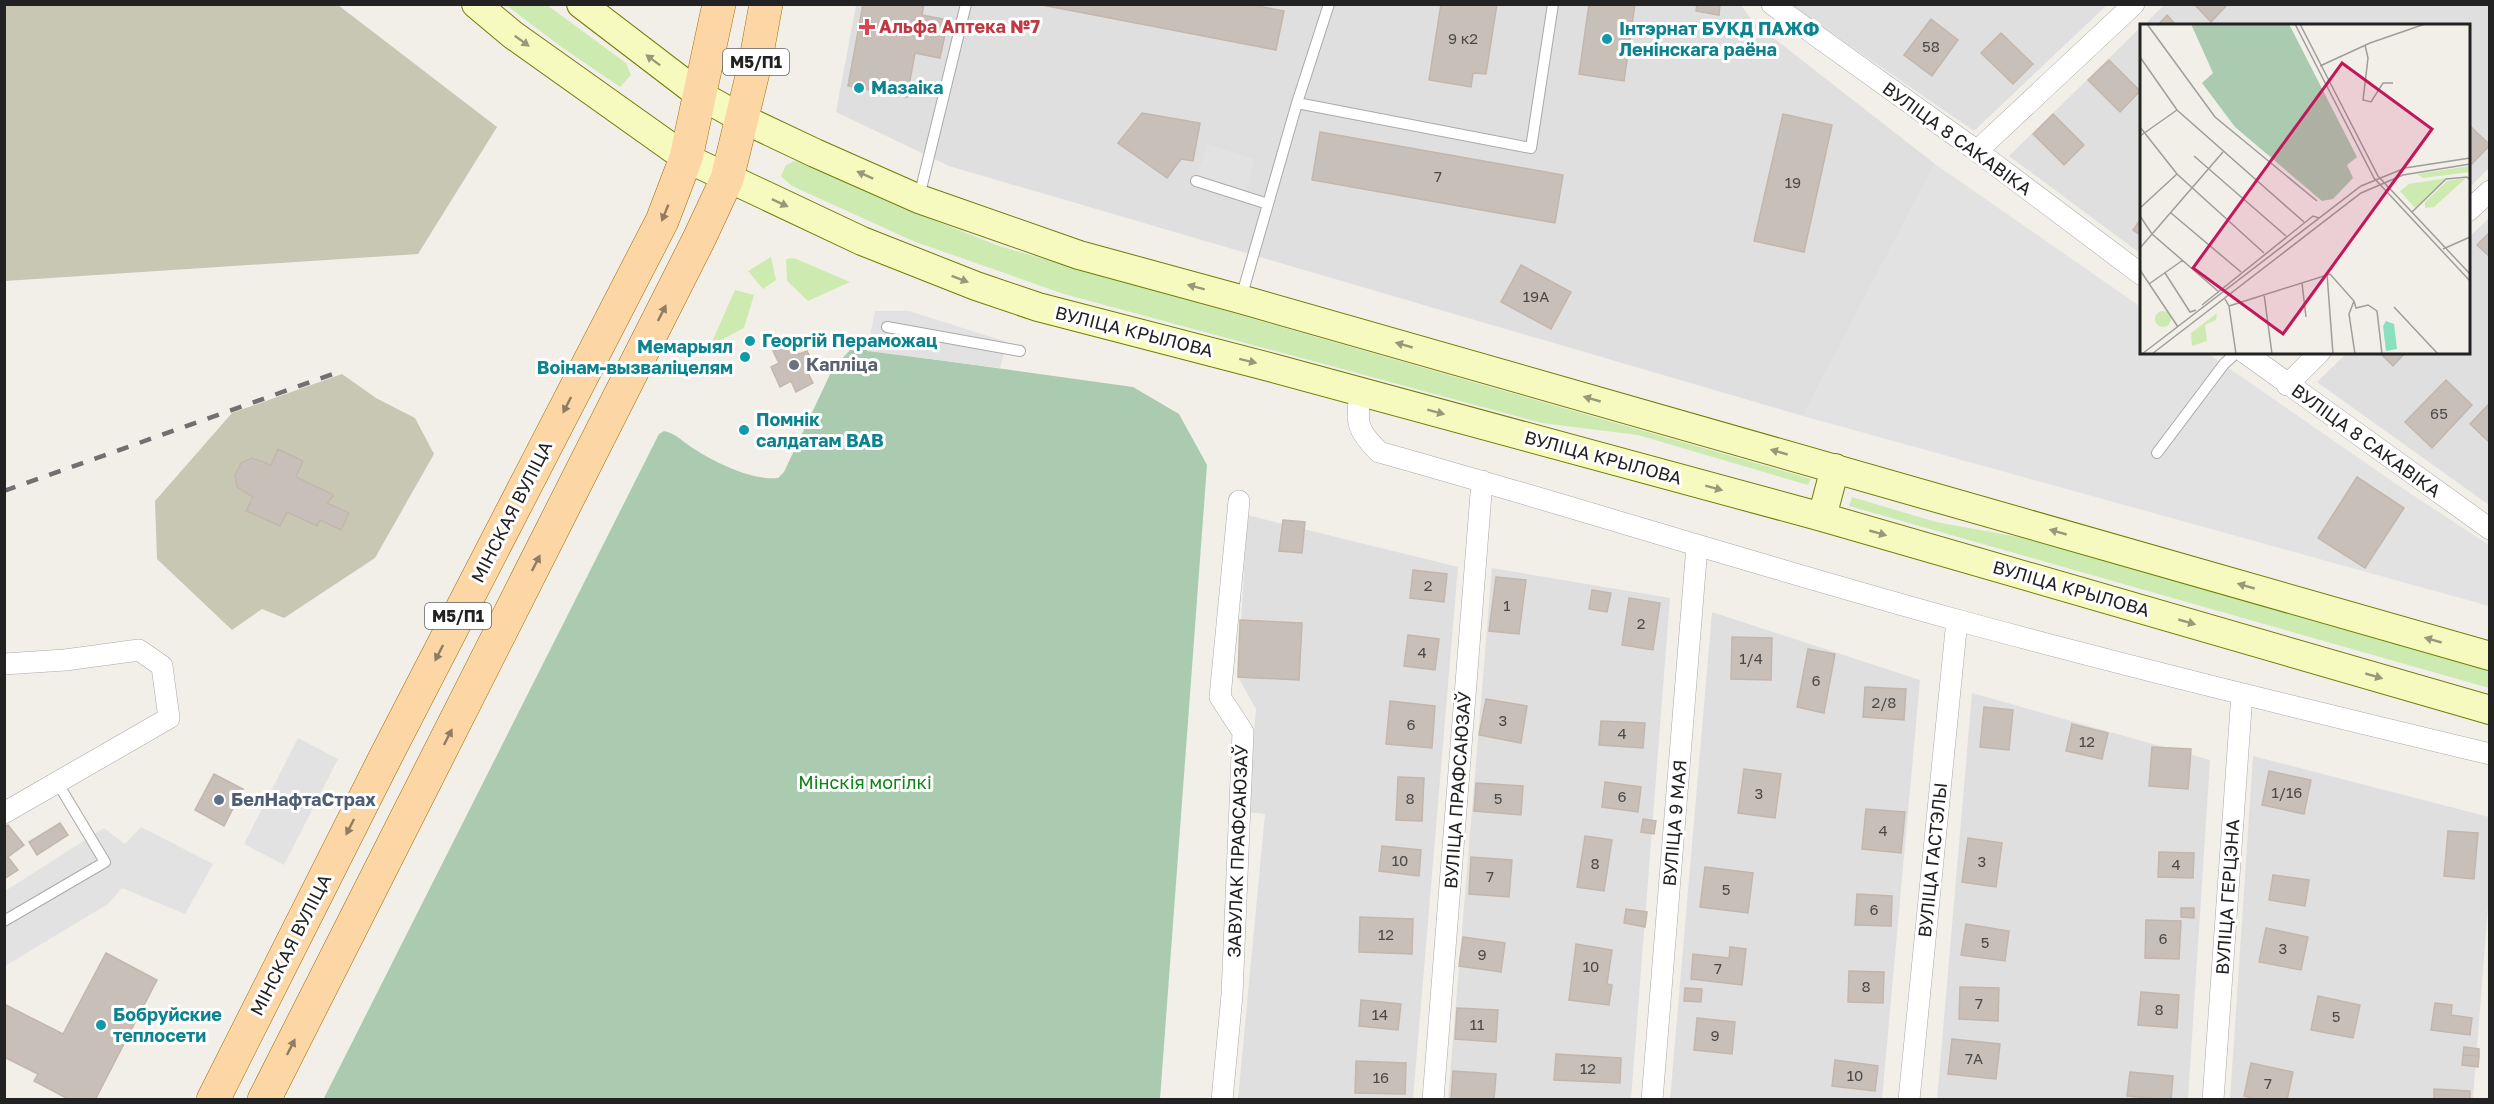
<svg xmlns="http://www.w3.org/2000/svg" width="2494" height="1104" font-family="'Golos Text',sans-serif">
	<rect width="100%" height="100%" fill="#f2efe9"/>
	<path fill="#e0dfdf" d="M856,5H1741L1753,22L1935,164L1803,416L949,166L836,112Z
		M1791,5H2107L1974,131Z
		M2164,5H2489V168L2469,188L2468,26H2143Z
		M2141,27V254L2009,156Z
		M2489,218V505L2317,382L2347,353L2468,352L2469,237Z
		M1247,515L1458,567L1413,1099H1238L1265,814L1247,812L1256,709L1238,677Z
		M1492,568L1670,598L1631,1099L1448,1100Z
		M1712,612L1920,680L1882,1099L1670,1100Z
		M1972,693L2210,760L2188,1099L1937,1100Z
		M2253,756L2489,817V894L2473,1099L2230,1100Z"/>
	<path fill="#c7c7b4" d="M5,4L338,5L497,127L418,254L5,281Z
		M342,374L376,398L415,418L434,454L375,558L284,618L262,609L232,630L157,559L155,501L232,413Z"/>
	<path fill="#cdebb0" d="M506,5H547L626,63L631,75L620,87L560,46Z
		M795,161L808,164L898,206L999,246L1811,479L1808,485L1638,435L1542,423L1064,294L913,241L792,186L781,176L786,165Z
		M771,257L776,280L763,289L748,271Z
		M794,258L850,282L808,301L787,281L786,259Z
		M735,290L754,295L744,328L710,346Z
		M1852,497L1936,522L2024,538L2489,669V688L1849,506Z"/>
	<path fill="#aacbaf" d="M852,348L1133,387L1179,414L1207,465L1160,1099L323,1100L659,434L664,431C676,433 685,444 696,450C716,463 754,481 778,478L784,472L833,368Z"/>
	<path fill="#e2e2e2" d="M1207,144L1255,159L1244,195L1196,181Z
		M1935,164L2141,307L2142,352L2207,353L2402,488L2489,545V606L1803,416Z
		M875,311H909L1007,342L1000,368L867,351Z
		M298,738L338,759L284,865L244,844Z
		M141,827L213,864L185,914L122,888L108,904L5,966V891L104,828L125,844Z"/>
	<path fill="#c7bfb8" stroke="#c4b6ab" stroke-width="1.5" d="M863,4H924L922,15L948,20L940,58L915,53L907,97L848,86Z
		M1037,4H1248L1284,11L1276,50Z
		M1441,4H1497L1486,74L1473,73L1471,87L1429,80Z
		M1589,4H1635L1624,81L1579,74Z
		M1697,4H1720L1719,15L1696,11Z
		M2194,4H2228L2211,22Z
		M2167,15L2177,26H2157Z
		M1931,19L1958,40L1932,76L1904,55Z
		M2001,33L2033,64L2013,84L1981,53Z
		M2109,60L2140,91L2120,112L2088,80Z
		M1142,113L1200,123L1193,161L1181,159L1167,178L1118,143Z
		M1783,114L1832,125L1804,252L1754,241Z
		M2053,114L2084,145L2064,165L2033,134Z
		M2468,124L2490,145L2470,166L2468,164Z
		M1320,132L1563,175L1555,223L1312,180Z
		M2142,217V236L2133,230Z
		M2490,232V257L2477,245Z
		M1521,265L1571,292L1551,329L1501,302Z
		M792,341L799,354L807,351L816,369L808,373L813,383L796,392L791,381L780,387L771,367L779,363L773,351Z
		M2379,352H2406L2393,366Z
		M2446,380L2472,405L2432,448L2405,422Z
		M2488,405L2490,406V443L2470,424Z
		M278,449L303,461L296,477L334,495L327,503L349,513L341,530L320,520L317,526L287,512L280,526L246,511L253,497L237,487L235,475L241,463L252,458L271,465Z
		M2357,477L2404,508L2365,568L2318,538Z
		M1283,520L1305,522L1302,553L1279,551Z
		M1413,570L1447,574L1444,602L1410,598Z
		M1496,577L1526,580L1519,634L1489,631Z
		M1592,590L1611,593L1607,612L1589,609Z
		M1629,598L1660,603L1653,650L1622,645Z
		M1240,620L1302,623L1299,680L1238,677Z
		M1408,635L1439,639L1435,670L1404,666Z
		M1732,637L1772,638L1771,680L1731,679Z
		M1808,649L1835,654L1824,713L1797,707Z
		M1865,687L1906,689L1904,720L1863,717Z
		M1486,699L1527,706L1521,743L1479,735Z
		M1390,701L1435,706L1432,748L1386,744Z
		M1984,707L2013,710L2009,750L1980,747Z
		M1601,721L1645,723L1643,748L1599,745Z
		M2072,724L2108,733L2102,759L2066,751Z
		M2152,747L2191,749L2188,789L2149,786Z
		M1744,769L1781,774L1775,818L1738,813Z
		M2269,771L2311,780L2304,814L2262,805Z
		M214,774L243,789L224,826L195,810Z
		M1398,777L1424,778L1422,821L1396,820Z
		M1605,782L1641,787L1638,812L1602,807Z
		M1476,783L1523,786L1521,815L1474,811Z
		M1866,809L1905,812L1901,853L1862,849Z
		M1643,819L1656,821L1654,834L1641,832Z
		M60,823L68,835L37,855L29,842Z
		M8,825L24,845L8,857L18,870L4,879V827Z
		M2448,831L2478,833L2474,879L2444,876Z
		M1585,836L1612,840L1604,891L1577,887Z
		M1968,838L2002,843L1996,887L1962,882Z
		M1382,846L1421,850L1419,876L1379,871Z
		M2159,852L2194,853L2193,878L2158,877Z
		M1471,857L1512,860L1509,897L1469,894Z
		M1705,867L1753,873L1748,913L1700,907Z
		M2273,875L2309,880L2305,906L2269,900Z
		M1857,894L1892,896L1891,926L1855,925Z
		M2181,908H2194V918L2181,917Z
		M1626,909L1647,912L1645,927L1624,923Z
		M1360,917L1413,919L1412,954L1359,952Z
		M2146,920L2181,921L2179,959L2145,958Z
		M1966,924L2009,931L2005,961L1961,955Z
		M2266,928L2308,937L2301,970L2259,962Z
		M1463,937L1505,943L1501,972L1459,966Z
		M1576,944L1612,950L1607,984L1612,985L1609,1005L1569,1000Z
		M1730,947L1746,949L1742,985L1691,979L1693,954L1729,958Z
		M106,953L157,980L95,1100H70L34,1081L38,1074L4,1057V1004L63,1034Z
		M1849,971L1884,972L1883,1003L1848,1002Z
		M1960,987L1999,988L1998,1021L1959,1019Z
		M1685,988L1702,989L1701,1002L1684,1001Z
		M2141,992L2179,995L2177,1028L2138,1025Z
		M2318,996L2360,1005L2353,1038L2311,1030Z
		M1361,1000L1401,1004L1398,1030L1359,1026Z
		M2435,1003L2452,1005L2451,1015L2472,1018L2470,1035L2431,1030Z
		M1457,1008L1498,1010L1496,1042L1455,1039Z
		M1697,1018L1735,1022L1732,1054L1694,1050Z
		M1952,1039L2000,1044L1996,1079L1948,1074Z
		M2464,1047L2479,1049V1056L2463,1055Z
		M1556,1054L1621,1058L1620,1083L1554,1080Z
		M2463,1055L2479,1056L2478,1067L2462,1065Z
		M1835,1060L1878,1066L1875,1091L1832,1086Z
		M1356,1061L1406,1063L1405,1094L1355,1093Z
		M2251,1063L2293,1072L2287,1100H2259L2244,1096Z
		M1453,1071L1496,1074L1494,1100H1451Z
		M2130,1072L2173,1076L2171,1100L2127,1096Z
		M2434,1089L2470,1091V1100H2434Z"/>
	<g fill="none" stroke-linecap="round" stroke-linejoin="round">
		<defs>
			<path id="service" d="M1297,103L1531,148L1553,4
				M1196,181L1268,204
				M919,197L966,4
				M1241,298L1297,103L1329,4
				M887,327L1020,351
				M2157,453L2224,364L2237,352
				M4,921L105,862L57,782"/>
			<path id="minor" d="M1772,4L1977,151L2142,275
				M1977,151L2134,4
				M2468,211L2490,191
				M2244,352L2490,529
				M2287,385L2320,352
				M1360,391C1357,423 1355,428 1379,452C1572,506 1763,567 1957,620C2133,668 2311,711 2490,754
				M4,664L65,660L139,650L162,666L169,718L4,813
				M1222,1100L1232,995L1243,732L1220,697L1239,501
				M1433,1100L1482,481
				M1652,1100L1697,546
				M1909,1100L1957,620
				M2213,1100L2242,694"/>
			<path id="secondary" d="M476,4L513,35L686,158L862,241L976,286L1038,307L1273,368L1822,517L2490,710
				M581,4L700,95L741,118L815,153L919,199L1079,255L1240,299L2490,656
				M1822,517L1835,468"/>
			<path id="primary" d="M213,1100L385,758L662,221L686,158L719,4
				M264,1100L699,239L727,179L755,64L766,4"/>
		</defs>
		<use href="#service" stroke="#a9a9a9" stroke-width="12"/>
		<use href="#minor" stroke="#a9a9a9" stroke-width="22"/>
		<use href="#secondary" stroke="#707d05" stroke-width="30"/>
		<use href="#primary" stroke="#a06b00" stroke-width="34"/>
		<use href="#service" stroke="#fff" stroke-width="10"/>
		<use href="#minor" stroke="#fff" stroke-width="21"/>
		<use href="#secondary" stroke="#f7fabf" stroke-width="28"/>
		<use href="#primary" stroke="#fcd6a4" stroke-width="33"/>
		<path stroke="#707070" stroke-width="4.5" stroke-dasharray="12 12" stroke-linecap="butt" d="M4,491L333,374"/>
	</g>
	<defs><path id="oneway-solid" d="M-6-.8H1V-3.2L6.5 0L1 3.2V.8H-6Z" transform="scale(1.5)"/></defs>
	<g fill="#979978">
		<use href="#oneway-solid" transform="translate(522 41) rotate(36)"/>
		<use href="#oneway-solid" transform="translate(653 60) rotate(-143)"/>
		<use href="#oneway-solid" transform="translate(865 175) rotate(-156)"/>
		<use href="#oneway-solid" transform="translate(780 203) rotate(25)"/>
		<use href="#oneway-solid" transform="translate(960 279) rotate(21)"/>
		<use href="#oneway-solid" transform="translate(1196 287) rotate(-165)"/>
		<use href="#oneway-solid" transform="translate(1404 345) rotate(-164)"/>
		<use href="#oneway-solid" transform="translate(1248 361) rotate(14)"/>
		<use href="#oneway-solid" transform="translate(1592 399) rotate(-164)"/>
		<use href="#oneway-solid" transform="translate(1436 412) rotate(15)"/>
		<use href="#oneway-solid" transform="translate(1779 452) rotate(-164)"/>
		<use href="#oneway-solid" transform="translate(1714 488) rotate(15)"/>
		<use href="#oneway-solid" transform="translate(2058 532) rotate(-164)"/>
		<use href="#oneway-solid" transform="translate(1878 533) rotate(16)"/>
		<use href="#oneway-solid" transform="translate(2246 586) rotate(-164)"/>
		<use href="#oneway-solid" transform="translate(2187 622) rotate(16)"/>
		<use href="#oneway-solid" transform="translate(2433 640) rotate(-164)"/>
		<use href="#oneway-solid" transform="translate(2374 676) rotate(16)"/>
	</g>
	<g fill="#8f7c63">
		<use href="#oneway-solid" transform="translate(665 213) rotate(112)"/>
		<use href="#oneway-solid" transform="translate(662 313) rotate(-63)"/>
		<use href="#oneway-solid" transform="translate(567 405) rotate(117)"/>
		<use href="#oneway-solid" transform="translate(536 563) rotate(-63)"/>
		<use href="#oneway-solid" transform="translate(439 653) rotate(117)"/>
		<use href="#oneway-solid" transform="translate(448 737) rotate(-63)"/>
		<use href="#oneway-solid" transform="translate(350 827) rotate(117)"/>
		<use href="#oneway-solid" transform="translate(291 1047) rotate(-63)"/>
	</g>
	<path fill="#e0444e" stroke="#fff" stroke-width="2" d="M864 18h6v6h6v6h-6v6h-6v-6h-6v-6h6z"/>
	<g fill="#0f9aa8" stroke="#fff" stroke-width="2">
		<circle cx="1607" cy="39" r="6"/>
		<circle cx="859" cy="88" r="6"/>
		<circle cx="750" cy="341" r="6"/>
		<circle cx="745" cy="357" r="6"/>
		<circle cx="744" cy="430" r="6"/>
		<circle cx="101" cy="1025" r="6"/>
	</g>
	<circle fill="#6b7280" stroke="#fff" stroke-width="2" cx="794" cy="365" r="6"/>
	<circle fill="#5c6f8a" stroke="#fff" stroke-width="2" cx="219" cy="800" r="6"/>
	<g text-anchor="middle" stroke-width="6" stroke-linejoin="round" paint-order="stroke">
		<g font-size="15" fill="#4b4948">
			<text x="1463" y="44">9 к2</text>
			<text x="1931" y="52">58</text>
			<text x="1438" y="182">7</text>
			<text x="1793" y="188">19</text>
			<text x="1536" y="302">19А</text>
			<text x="2439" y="419">65</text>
			<text x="1428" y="591">2</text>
			<text x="1507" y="611">1</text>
			<text x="1641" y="629">2</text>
			<text x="1422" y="658">4</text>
			<text x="1751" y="664">1/4</text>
			<text x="1816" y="686">6</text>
			<text x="1884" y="708">2/8</text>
			<text x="1503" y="726">3</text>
			<text x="1411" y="730">6</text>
			<text x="1622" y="739">4</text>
			<text x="2087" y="747">12</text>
			<text x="2287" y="798">1/16</text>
			<text x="1759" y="799">3</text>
			<text x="1622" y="802">6</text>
			<text x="1410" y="804">8</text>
			<text x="1498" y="804">5</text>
			<text x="1883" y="836">4</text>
			<text x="1400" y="866">10</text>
			<text x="1982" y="867">3</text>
			<text x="1595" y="869">8</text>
			<text x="2176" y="870">4</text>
			<text x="1490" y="882">7</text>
			<text x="1726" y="895">5</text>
			<text x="1874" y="915">6</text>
			<text x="1386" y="940">12</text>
			<text x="2163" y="944">6</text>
			<text x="1985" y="948">5</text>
			<text x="2283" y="954">3</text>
			<text x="1482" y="960">9</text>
			<text x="1591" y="972">10</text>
			<text x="1718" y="974">7</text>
			<text x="1866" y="992">8</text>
			<text x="1979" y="1009">7</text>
			<text x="2159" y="1015">8</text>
			<text x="1380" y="1020">14</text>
			<text x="2336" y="1022">5</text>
			<text x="1477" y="1030">11</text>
			<text x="1715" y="1041">9</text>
			<text x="1974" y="1064">7А</text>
			<text x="1588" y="1074">12</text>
			<text x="1855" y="1081">10</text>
			<text x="1381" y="1083">16</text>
			<text x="2268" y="1089">7</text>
		</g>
		<g fill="#fff" stroke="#646464" stroke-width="1.5">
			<rect x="723" y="49" width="66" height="26" rx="4.5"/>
			<rect x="425" y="603" width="66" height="26" rx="4.5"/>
		</g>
		<g font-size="16" font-weight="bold" fill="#222">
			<text x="756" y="68">М5/П1</text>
			<text x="458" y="622">М5/П1</text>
		</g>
		<g font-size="18" font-weight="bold" fill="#be3a42" stroke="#fff" text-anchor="start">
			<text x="879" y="33">Альфа Аптека №7</text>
		</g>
		<g font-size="18" font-weight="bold" fill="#0d838f" stroke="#fff" text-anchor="start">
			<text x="1619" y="35">Інтэрнат БУКД ПАЖФ<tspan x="1619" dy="21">Ленінскага раёна</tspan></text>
			<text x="871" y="94">Мазаіка</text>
			<text x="762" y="347">Георгій Пераможац</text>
			<text x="733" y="353" text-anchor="end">Мемарыял<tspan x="733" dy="21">Воінам-вызваліцелям</tspan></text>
			<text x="756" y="426">Помнік<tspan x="756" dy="21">салдатам ВАВ</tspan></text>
			<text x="113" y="1021">Бобруйские<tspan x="113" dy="21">теплосети</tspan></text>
		</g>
		<g font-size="18" fill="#222" stroke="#fff">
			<text transform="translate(1957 139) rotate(36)" y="6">ВУЛІЦА 8 САКАВІКА</text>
			<text transform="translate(1134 332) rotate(14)" y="6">ВУЛІЦА КРЫЛОВА</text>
			<text transform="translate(2366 441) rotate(36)" y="6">ВУЛІЦА 8 САКАВІКА</text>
			<text transform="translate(1603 458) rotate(15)" y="6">ВУЛІЦА КРЫЛОВА</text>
			<text transform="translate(512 512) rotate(-63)" y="6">МІНСКАЯ ВУЛІЦА</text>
			<text transform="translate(2071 589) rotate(16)" y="6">ВУЛІЦА КРЫЛОВА</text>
			<text transform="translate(1458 790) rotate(-86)" y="6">ВУЛІЦА ПРАФСАЮЗАЎ</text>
			<text transform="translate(1675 823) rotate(-85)" y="6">ВУЛІЦА 9 МАЯ</text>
			<text transform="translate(1238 851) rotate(-88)" y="6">ЗАВУЛАК ПРАФСАЮЗАЎ</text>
			<text transform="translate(1933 860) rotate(-84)" y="6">ВУЛІЦА ГАСТЭЛЫ</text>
			<text transform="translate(2228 897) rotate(-86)" y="6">ВУЛІЦА ГЕРЦЭНА</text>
			<text transform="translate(291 945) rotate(-63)" y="6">МІНСКАЯ ВУЛІЦА</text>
		</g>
		<g font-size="18" font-weight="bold" fill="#5b616d" stroke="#fff" text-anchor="start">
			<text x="806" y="371">Капліца</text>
		</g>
		<g font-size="18" fill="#0c8416" stroke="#fff">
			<text x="865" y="789">Мінскія могілкі</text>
		</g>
		<g font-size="18" font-weight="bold" fill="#4e5e75" stroke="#fff" text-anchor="start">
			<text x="231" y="806">БелНафтаСтрах</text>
		</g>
	</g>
	<g transform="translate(2140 24)">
		<rect width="330" height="330" fill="#f2efe9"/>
		<path d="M330,142V148L283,154L277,150ZM307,154L275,184L260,167L269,160ZM326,154L294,183L285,184V178L307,157ZM15 295a8 8 0 1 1 16 0a8 8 0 1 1-16 0ZM77,289L76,296L65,301L67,317L52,322L51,309Z" fill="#cdebb0"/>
		<path d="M51,0H149L217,133L207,141L213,154L193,175L182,177L95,103L62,59L73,49Z" fill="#aacbaf"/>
		<path d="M246,297L254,300L257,325L246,327L243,302Z" fill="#88e0be"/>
		<path fill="none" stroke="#9f9d99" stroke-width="1.5" d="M7,0L75,93L177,177M155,0L234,154L330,257M160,0L238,152L330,250M225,21L228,34L223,76L231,78L243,59H253M0,33L37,86L164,198M180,42L230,19L285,0M0,103L37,150L124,229M0,112L37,86M54,132L146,212M0,184L37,150M272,188L306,155L327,153L330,156M31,189L101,248M0,192L12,210L79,268M0,224L83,128M303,225L330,213M0,246L38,303M25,249L50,288L56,286M187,250L193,330M162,259L166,293M9,260L43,236M124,270L132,330M85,275L89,282L190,250L214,277L216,284L228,281L237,287L242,330M214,277L209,290L215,330M62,281L173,192L179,194M89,282L96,330M254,283L298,330M2,330L221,162L265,144L330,134M12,330L221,169L263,151L330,140"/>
		<path fill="#c2185b" fill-opacity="0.15" stroke="#c2185b" stroke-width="3" d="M202,39L292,105L143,310L53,244Z"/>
		<rect width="330" height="330" fill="none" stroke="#222" stroke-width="3"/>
	</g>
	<rect width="2494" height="1104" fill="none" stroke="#222222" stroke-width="12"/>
</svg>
